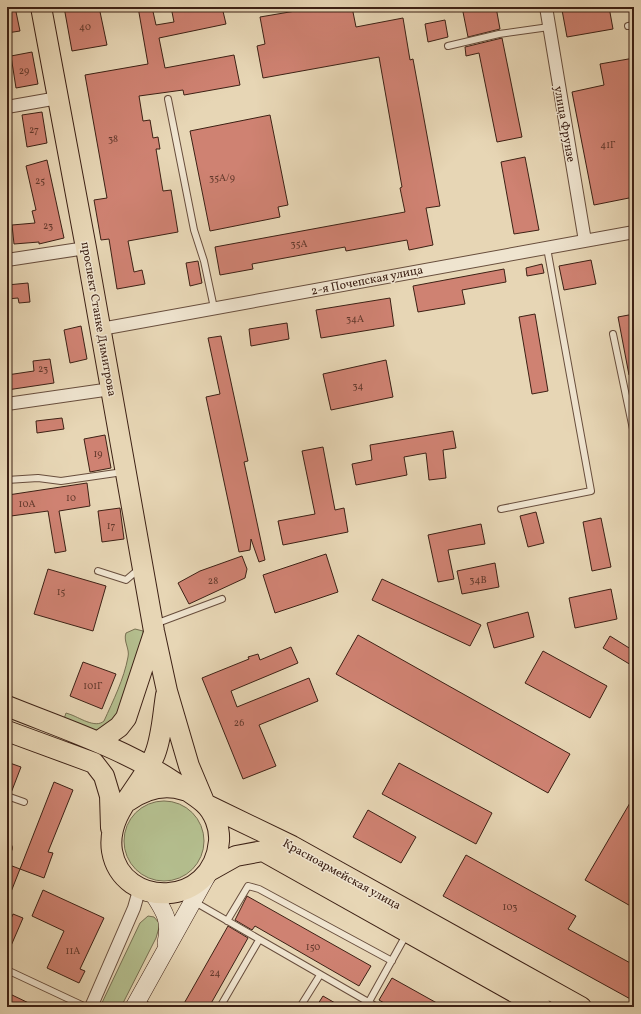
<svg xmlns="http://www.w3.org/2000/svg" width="641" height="1014" font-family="Vollkorn,serif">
	<rect width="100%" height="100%" fill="#e7d6b5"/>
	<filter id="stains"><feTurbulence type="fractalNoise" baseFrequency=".005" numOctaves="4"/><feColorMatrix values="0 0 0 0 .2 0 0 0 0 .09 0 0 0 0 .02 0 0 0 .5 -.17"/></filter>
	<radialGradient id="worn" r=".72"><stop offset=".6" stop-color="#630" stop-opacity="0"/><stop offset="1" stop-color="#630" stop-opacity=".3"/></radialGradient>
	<path fill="#b4be8e" stroke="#787052" d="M135,629L143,631L144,641L119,715L103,734L64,719L66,713L69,714C79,717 95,729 104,721C113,701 124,679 128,657C130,649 123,641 126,633Z
		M124 841a40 40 0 1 1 80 0a40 40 0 1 1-80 0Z
		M148,916L154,917L160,924L156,938L121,1007H100L140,923Z"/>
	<path fill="#cf8272" stroke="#3d2115" d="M7,7H15L20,31L7,33Z
		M64,7H99L107,45L72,51Z
		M138,7H152L156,25L174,22L171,7H222L226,24L159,38L165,68L234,55L240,85L184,95L183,90L139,96L143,121L150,120L153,138L158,137L160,149H156L163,191L171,190L178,232L128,241L134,272L142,270L145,284L117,289L109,239L101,240L94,200L107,198L85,75L148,64Z
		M319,7H352L356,27L403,18L410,60L413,59L440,206L426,208L433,245L409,250L407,240L346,251L345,247L252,264L253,269L220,275L215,247L405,212L400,188L402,187L379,57L263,78L257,46L265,44L260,17Z
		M462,7H496L500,29L468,37Z
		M578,7H609L613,29L567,37L562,10Z
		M445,20L448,37L428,42L425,24Z
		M502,38L522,137L497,142L479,53L466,56L465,47Z
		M32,52L38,84L16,88L11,56Z
		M634,58V197L594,205L572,92L604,85L600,64Z
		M42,112L47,143L27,147L22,115Z
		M270,115L288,205L278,207L280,217L210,231L190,131Z
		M525,157L539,230L514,234L501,162Z
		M47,160L64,238L39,244V242L14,244L12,225L35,223L32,211L36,210L26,166Z
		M591,260L596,284L564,290L559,266Z
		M198,261L202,283L190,286L186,263Z
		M542,264L544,273L527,276L526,268Z
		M504,269L506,282L462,290L465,304L418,312L413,286Z
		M28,283L30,302L19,303L18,298L7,299V285Z
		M390,298L394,326L321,338L316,310Z
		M535,314L548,391L532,394L519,317Z
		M634,314V375H629L618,317Z
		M287,323L289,339L251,346L249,329Z
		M81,326L87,359L70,363L64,330Z
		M221,336L248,461L244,462L265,560L259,562L251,539L250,550L239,552L206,397L220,394L208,338Z
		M50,359L54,383L7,390V375L34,371L33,361Z
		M386,360L393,397L331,410L323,374Z
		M62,418L64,429L37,433L36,421Z
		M453,431L456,448L443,450L446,478L429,480L426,453L404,457L407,475L356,485L352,464L372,460L370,445Z
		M105,435L111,468L90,472L84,439Z
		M323,447L335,510L344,508L348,532L283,545L278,521L315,514L302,451Z
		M87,483L90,506L59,511L66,551L55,553L48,511L11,516L8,495Z
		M120,508L124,539L102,542L98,511Z
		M536,512L544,543L528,547L520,516Z
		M601,518L611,567L592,571L583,522Z
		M481,524L485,544L448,550L454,579L438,582L428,535Z
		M326,554L338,592L275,613L263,575Z
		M242,556L247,569L245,578L189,604L178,583L200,571Z
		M495,563L499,587L462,594L457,571Z
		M48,569L106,586L93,631L34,614Z
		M382,579L481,625L470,646L372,600Z
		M611,589L617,619L575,628L569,598Z
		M528,612L534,637L494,648L487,623Z
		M358,635L570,754L548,793L336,674Z
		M610,636L634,651V659L631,665L603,648Z
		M291,647L298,663L231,691L237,707L309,678L318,701L259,725L276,766L243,779L202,678L249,659L248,657L258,654L260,660Z
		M543,651L607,686L590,718L525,683Z
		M83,662L116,674L102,709L70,696Z
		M7,762L21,767L11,793L7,792Z
		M399,763L492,813L476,844L382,794Z
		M54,782L73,790L48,852L53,853L44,878L20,869Z
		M634,796V908L585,880Z
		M368,810L416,837L401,863L353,837Z
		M466,855L576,916L568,929L634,965V1001L443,896Z
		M7,864L20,869L7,902Z
		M43,890L104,918L80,969L85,971L79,983L47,968L64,931L32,916Z
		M247,896L371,966L359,986L255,926L252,930L235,920Z
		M13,914L23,918L7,955V928Z
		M228,926L248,938L209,1007H182Z
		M392,978L444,1007H391L379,1000Z
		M10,994L37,1007H7V1001Z
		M323,996L342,1007H316Z"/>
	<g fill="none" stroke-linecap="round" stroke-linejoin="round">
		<defs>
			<path id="service" d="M628,26L634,25
				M448,46L499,34L549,27
				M168,99L194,230L204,261L214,308
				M613,334L634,434
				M7,480L38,478L61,481L123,472
				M501,509L591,491L547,248
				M98,571L126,580L139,569
				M155,624L222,599
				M7,630H8L7,635
				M7,796L24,802
				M7,848H9
				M193,901L377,1007
				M227,921L248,886L259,889L392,961
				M7,970L86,1007
				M139,1001L150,1007
				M220,1007L259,940
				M300,1007L320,975
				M366,1007L406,935"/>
			<path id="minor" d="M546,7L585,241
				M7,107L58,98
				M7,260L86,248
				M101,329L634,232
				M7,404L111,389
				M91,1007L134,908L140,887"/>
			<path id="secondary" d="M152,892C164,911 171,919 166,943
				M134,1007L208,874"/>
			<path id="primary" d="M41,7L86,248L154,631L167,691L189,766L205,804L292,846L581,1007
				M7,706C64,729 123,748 174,782C184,789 195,795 204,803C214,812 220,828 219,841C213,909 122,909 112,851C106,813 142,787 155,754C162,736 163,714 166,695
				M7,731L94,763L104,776L110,796L111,828
				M98,742L119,727L126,718L154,633
				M128,801C145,789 163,783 184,790
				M211,870L236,856L263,851L541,1007"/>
		</defs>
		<use href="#service" stroke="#684e3d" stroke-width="8"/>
		<use href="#minor" stroke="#684e3d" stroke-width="14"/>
		<use href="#secondary" stroke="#3d2115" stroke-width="18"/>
		<use href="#primary" stroke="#3d2115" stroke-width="22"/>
		<use href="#service" stroke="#efe4cf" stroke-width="6"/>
		<use href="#minor" stroke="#efe4cf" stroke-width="12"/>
		<use href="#secondary" stroke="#efe4cf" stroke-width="17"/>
		<use href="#primary" stroke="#e7d6b5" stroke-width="20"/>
	</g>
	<g text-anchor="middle" stroke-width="3" stroke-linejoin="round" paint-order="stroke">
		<g font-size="10" fill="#62392c">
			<text x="85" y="30">40</text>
			<text x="24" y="74">29</text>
			<text x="34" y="133">27</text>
			<text x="113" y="142">38</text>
			<text x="608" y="148">41Г</text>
			<text x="222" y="181">35А/9</text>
			<text x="40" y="184">25</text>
			<text x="48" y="229">23</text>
			<text x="299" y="247">35А</text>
			<text x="355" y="322">34А</text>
			<text x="43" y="372">23</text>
			<text x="358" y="389">34</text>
			<text x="98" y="457">19</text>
			<text x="71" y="501">10</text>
			<text x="27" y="507">10А</text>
			<text x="111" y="529">17</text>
			<text x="478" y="583">34В</text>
			<text x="213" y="584">28</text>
			<text x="61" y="595">15</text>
			<text x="93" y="689">101Г</text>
			<text x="239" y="726">26</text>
			<text x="510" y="910">103</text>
			<text x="313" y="950">150</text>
			<text x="73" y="954">11А</text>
			<text x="215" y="976">24</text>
		</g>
		<g font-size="12" fill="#3d2115" stroke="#efe4cf">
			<text transform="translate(565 124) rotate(80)" y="4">улица Фрунзе</text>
			<text transform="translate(367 280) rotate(-11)" y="4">2-я Почепская улица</text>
			<text transform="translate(99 319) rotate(80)" y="4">проспект Станке Димитрова</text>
			<text transform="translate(342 874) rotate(29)" y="4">Красноармейская улица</text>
		</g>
	</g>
	<rect width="641" height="1014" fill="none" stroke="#e7d6b5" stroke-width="24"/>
	<rect x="8" y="8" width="625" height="998" fill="none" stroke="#3d2115" stroke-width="2"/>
	<rect x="12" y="12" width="617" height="990" fill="none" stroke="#3d2115"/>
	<rect width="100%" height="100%" filter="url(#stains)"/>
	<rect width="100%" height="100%" fill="url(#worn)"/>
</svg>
